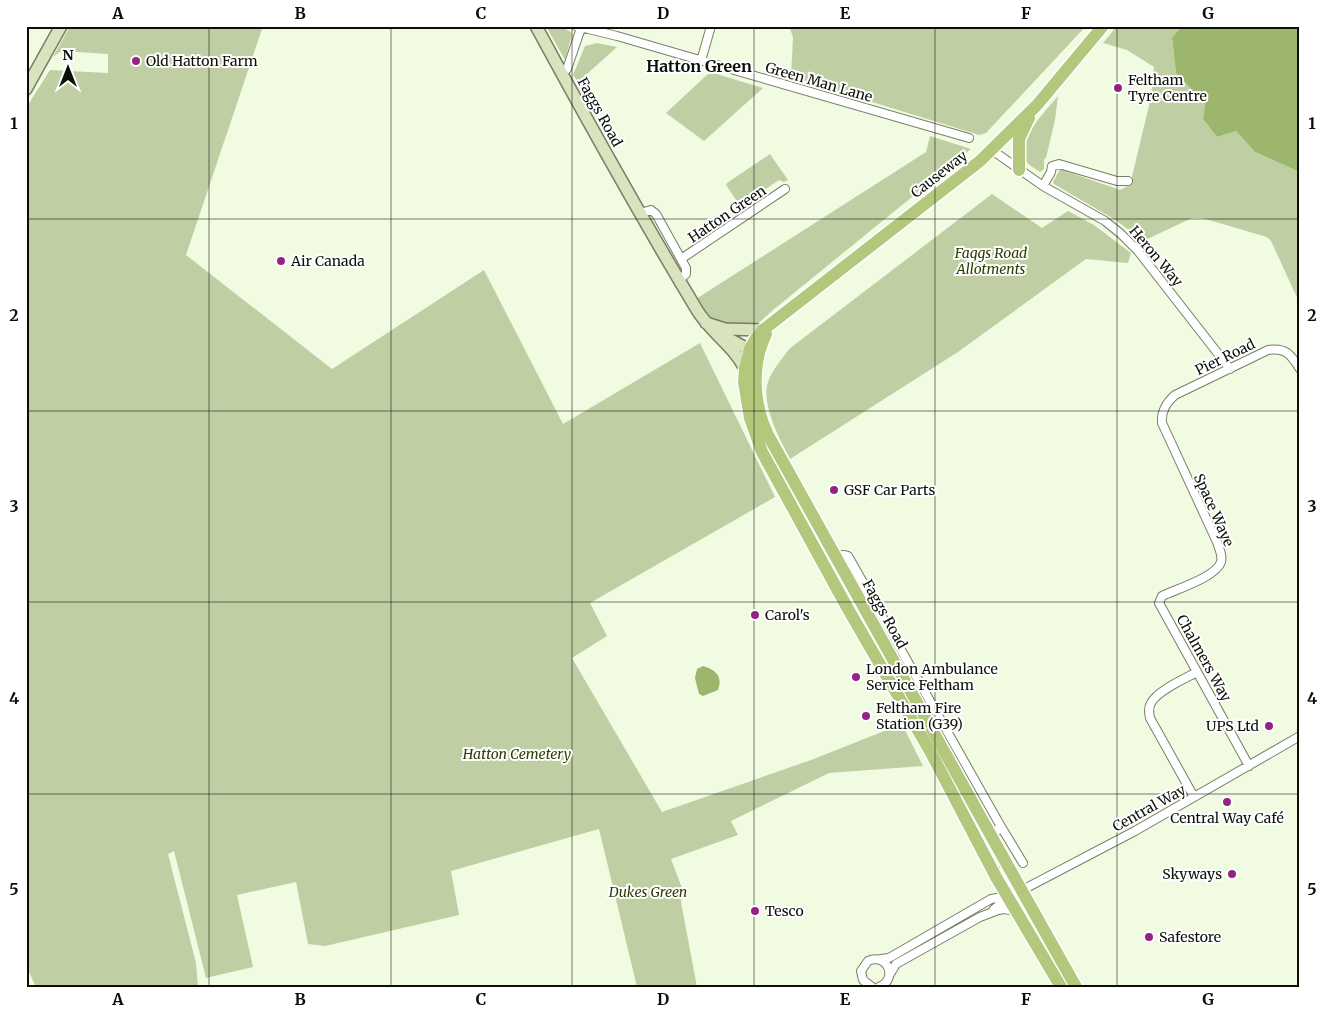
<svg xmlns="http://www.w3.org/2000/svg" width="1326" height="1013" font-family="Merriweather,serif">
	<rect width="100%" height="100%" fill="#f1fbe2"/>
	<path fill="#bfcfa3" d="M70,26H263L186,255L332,369L484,270L563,424L700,343L775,497L590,603L607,636L572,658L662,812L811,760L902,724L923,766L829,773L731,821L738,835L671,859L682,888L681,902L697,987H637L599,829L451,871L459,915L325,946L308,944L296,882L237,895L253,967L206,978L174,851L168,854L196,963L198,987H36L26,966V108L50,70L108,73V54L61,51L53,57Z
		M546,26C555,26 566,26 572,34L565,60Z
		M789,26H1086L986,133L979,135L791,77L793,37Z
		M1117,26H1182L1172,39L1176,73L1205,104L1203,119L1217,137L1236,131L1255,152L1300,172V304L1271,241L1267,237L1202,218H1192L1143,241L1117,221L1054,184L1053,182L1060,169L1120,190L1130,185L1151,97L1154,67L1127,50L1103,43Z
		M597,43L617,47L578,82L573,75L585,46Z
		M710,72L763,88L704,141L666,113Z
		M1058,96L1055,120L1046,158L1044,159V169L1040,172C1035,168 1027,165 1025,159C1017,138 1046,111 1058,96Z
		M930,136L971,149L773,310L761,321L755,325L717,322L706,317L696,299L926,152Z
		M770,154L788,180L784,182L779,180L748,201L746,207L743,210L726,185L727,183Z
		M992,194L1042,228L1068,211L1094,225L1131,253L1128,263L1086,259L958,352L790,459C780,440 761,404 768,382C772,370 782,359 789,349Z"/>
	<path fill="#9cb66d" d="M1182,26H1300V172L1255,152L1236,131L1217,137L1203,119L1205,104L1176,73L1172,38Z
		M703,666C716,670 723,676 718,690L703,696L699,694L695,678L697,669Z"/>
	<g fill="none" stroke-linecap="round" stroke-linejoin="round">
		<defs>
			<path id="street" d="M576,26L617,36L969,138
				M701,61L711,26
				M562,74L567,69L581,28
				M992,150L1043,186L1105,221L1121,234L1138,251L1230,369
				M1043,186L1051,172L1052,166L1059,164L1117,181H1128
				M640,213L651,210L656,214L686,268V274L679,280
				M681,259L785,189
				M823,562C831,558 839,553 848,556L1000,825L997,831L990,834
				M1249,766L1159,603L1162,596C1177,589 1216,577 1221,562C1223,555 1219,549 1217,542L1162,423C1161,411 1166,403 1175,395L1268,350C1286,347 1291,355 1300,369
				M1194,797L1150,718C1149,713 1148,708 1151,703C1157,691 1184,679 1197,672
				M1000,825L1023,863
				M1009,897L1135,831L1300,736
				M994,909L1009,897V883L1004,869
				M881,959L889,958L991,899L1003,897H1010
				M890,974L896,964L980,917L998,910L1005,909L1017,912
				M872,987L863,980L861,971L868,961C887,952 899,979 879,987"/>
			<path id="secondary" d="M536,26C588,122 641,217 697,310C710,332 734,346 745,369
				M26,89L61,26
				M706,323L725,329L763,330
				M718,333L757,354"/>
			<path id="primary" d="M1019,170V139L1029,118
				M766,334C751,365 753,404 768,435L994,841L1076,987
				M1061,987L996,877L930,751L848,609L762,452L750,418L744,382L745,369L750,349L755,340L763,330L980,161L1037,105L1103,26"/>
		</defs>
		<use href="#street" stroke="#767e68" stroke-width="10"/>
		<use href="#secondary" stroke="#767e68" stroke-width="14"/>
		<use href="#primary" stroke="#fff" stroke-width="15"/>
		<use href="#street" stroke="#fff" stroke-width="8"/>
		<use href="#secondary" stroke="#d9e4be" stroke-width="11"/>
		<use href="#primary" stroke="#b3c87c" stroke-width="12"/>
	</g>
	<path fill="none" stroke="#0c0f07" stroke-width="1" stroke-opacity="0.55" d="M209,26V987M391,26V987M572,26V987M754,26V987M935,26V987M1117,26V987M26,219H1300M26,411H1300M26,602H1300M26,794H1300"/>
	<g fill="#942484" stroke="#fff" stroke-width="2">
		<circle cx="136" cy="61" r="5"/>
		<circle cx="1118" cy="88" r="5"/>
		<circle cx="281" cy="261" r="5"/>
		<circle cx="834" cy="490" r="5"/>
		<circle cx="755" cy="615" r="5"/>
		<circle cx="856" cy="677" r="5"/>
		<circle cx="866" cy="716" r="5"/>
		<circle cx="1269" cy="726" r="5"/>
		<circle cx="1227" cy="802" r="5"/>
		<circle cx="1232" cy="874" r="5"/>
		<circle cx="755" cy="911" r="5"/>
		<circle cx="1149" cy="937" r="5"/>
	</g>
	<g text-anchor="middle" stroke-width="4" stroke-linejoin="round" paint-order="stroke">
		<g font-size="14" fill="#0c0f07" stroke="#fff" text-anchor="start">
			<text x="146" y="66">Old Hatton Farm</text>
			<text x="1128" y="85">Feltham<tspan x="1128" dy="16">Tyre Centre</tspan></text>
			<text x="291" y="266">Air Canada</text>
			<text x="844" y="495">GSF Car Parts</text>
			<text x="765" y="620">Carol's</text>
			<text x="866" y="674">London Ambulance<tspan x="866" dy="16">Service Feltham</tspan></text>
			<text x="876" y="713">Feltham Fire<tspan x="876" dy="16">Station (G39)</tspan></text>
			<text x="1259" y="731" text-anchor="end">UPS Ltd</text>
			<text x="1227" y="823" text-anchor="middle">Central Way Café</text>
			<text x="1222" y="879" text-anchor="end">Skyways</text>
			<text x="765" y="916">Tesco</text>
			<text x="1159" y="942">Safestore</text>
		</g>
		<g font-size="14" fill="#0c0f07" stroke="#fff">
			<text transform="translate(819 82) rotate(16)" y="5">Green Man Lane</text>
			<text transform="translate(600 112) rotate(61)" y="5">Faggs Road</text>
			<text transform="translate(939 174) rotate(-38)" y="5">Causeway</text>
			<text transform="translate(727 214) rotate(-34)" y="5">Hatton Green</text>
			<text transform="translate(1156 256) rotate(50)" y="5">Heron Way</text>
			<text transform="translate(1225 357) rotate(-26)" y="5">Pier Road</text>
			<text transform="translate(1214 510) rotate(66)" y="5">Space Waye</text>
			<text transform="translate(885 614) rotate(61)" y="5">Faggs Road</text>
			<text transform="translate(1204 658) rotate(61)" y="5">Chalmers Way</text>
			<text transform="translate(1149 808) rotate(-29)" y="5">Central Way</text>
		</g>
		<g font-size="14" font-style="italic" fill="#2e3d05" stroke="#fff">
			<text x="991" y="258">Faggs Road<tspan x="991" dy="16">Allotments</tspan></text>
			<text x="517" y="759">Hatton Cemetery</text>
			<text x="648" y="897">Dukes Green</text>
		</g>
		<g font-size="16" font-weight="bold" fill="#0c0f07" stroke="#fff">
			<text x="699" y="72">Hatton Green</text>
		</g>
	</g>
	<rect width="1326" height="1013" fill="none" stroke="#ffffff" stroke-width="55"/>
	<g transform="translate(68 68)" stroke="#ffffff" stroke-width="4" paint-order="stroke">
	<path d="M0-4L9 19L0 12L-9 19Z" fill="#0c0f07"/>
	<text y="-8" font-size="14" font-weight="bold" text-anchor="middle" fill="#0c0f07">N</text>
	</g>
	<rect x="28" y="28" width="1270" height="958" fill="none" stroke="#0c0f07" stroke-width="2"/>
	<g font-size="16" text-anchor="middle" font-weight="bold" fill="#0c0f07">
		<text x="118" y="19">A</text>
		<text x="300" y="19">B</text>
		<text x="481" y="19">C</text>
		<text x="663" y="19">D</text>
		<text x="845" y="19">E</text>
		<text x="1026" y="19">F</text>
		<text x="1208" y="19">G</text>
		<text x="14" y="129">1</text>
		<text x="1312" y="129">1</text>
		<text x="14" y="321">2</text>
		<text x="1312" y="321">2</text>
		<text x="14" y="512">3</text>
		<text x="1312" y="512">3</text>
		<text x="14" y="704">4</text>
		<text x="1312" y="704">4</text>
		<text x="14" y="895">5</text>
		<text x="1312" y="895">5</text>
		<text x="118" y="1005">A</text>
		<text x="300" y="1005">B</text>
		<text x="481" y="1005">C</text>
		<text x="663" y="1005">D</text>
		<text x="845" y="1005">E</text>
		<text x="1026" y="1005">F</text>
		<text x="1208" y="1005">G</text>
	</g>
</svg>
